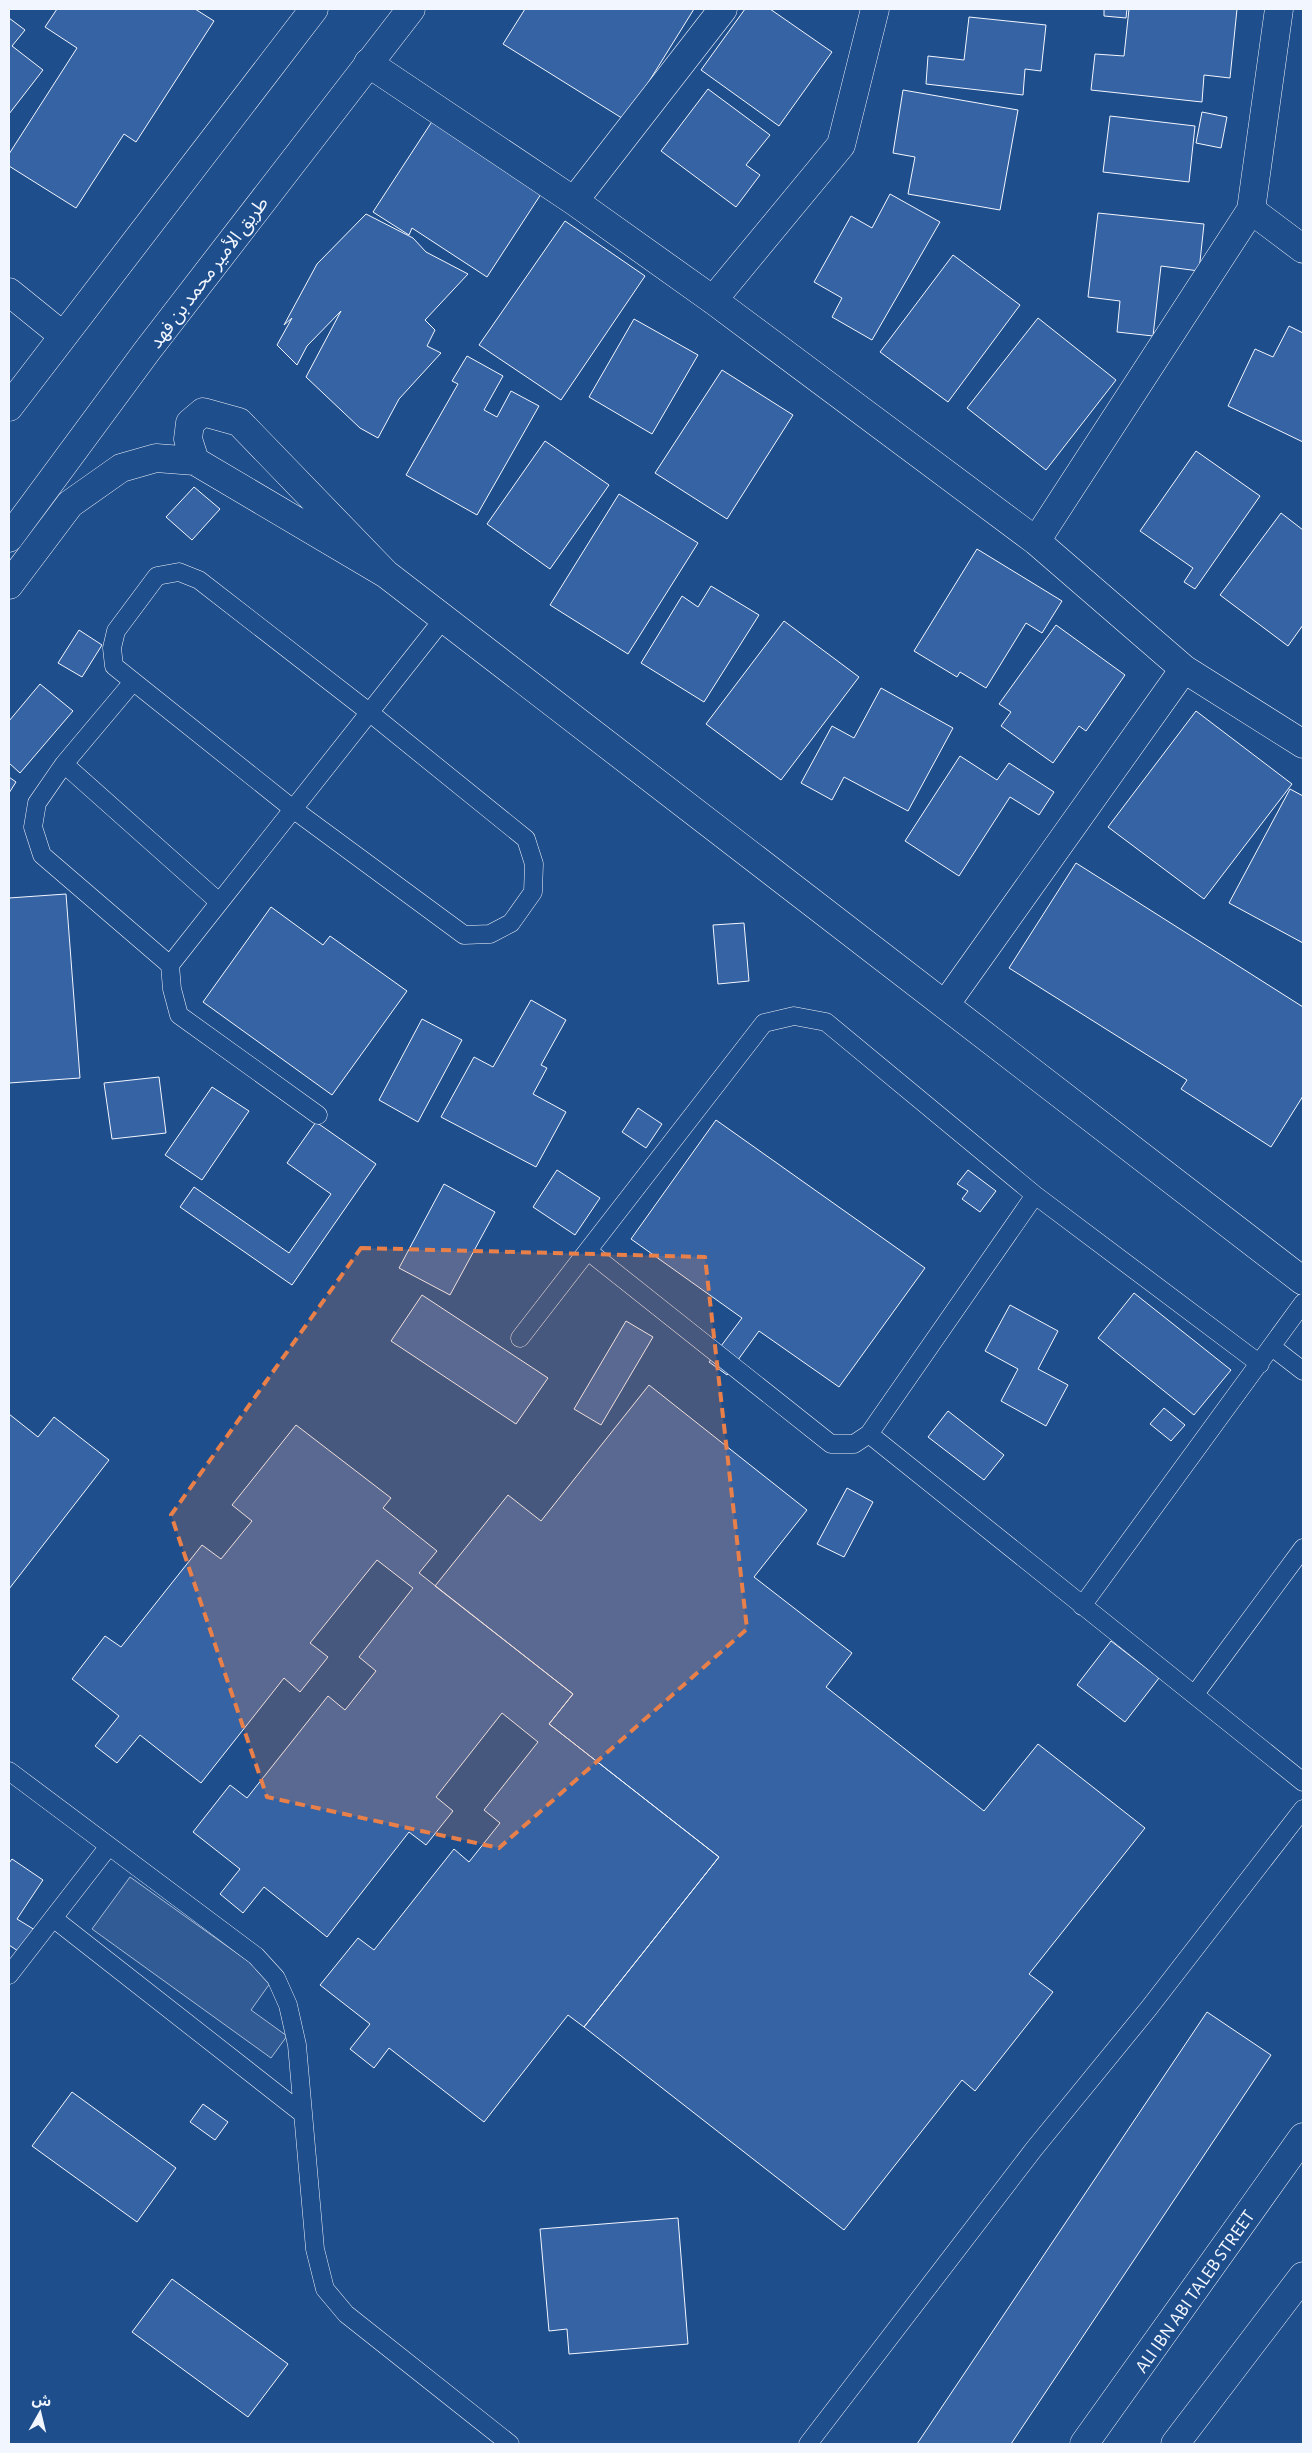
<svg xmlns="http://www.w3.org/2000/svg" width="1312" height="2453" font-family="'Alegreya Sans','Noto Sans Arabic',sans-serif">
	<rect width="100%" height="100%" fill="#1f4e8c"/>
	<path fill="#305b95" stroke="#a8bbd7" d="M130,1877L273,1979L251,2010L287,2036L271,2058L92,1929Z"/>
	<path fill="#3563a3" stroke="#f2f6ff" d="M57,9H195L214,21L136,142L124,134L76,208L9,166V154L77,48L45,27Z
		M525,9H694L625,120L503,44Z
		M745,9H770L832,52L779,126L701,70Z
		M1104,9H1127L1126,18L1104,16Z
		M1129,9H1237L1230,78L1204,75L1202,102L1091,90L1095,54L1124,56Z
		M969,17L1046,25L1041,71L1025,69L1023,95L926,84L928,56L964,60Z
		M9,18L25,30L12,46L43,70L9,114Z
		M708,89L770,135L746,165L760,175L736,207L661,151Z
		M903,90L1018,110L1000,210L908,194L915,157L893,153Z
		M1202,112L1227,117L1221,148L1196,143Z
		M1110,116L1195,126L1189,182L1103,172Z
		M433,120L543,191L487,277L412,228L409,235L373,212Z
		M890,194L940,222L872,340L832,317L842,298L814,282L851,216L872,228Z
		M1098,213L1204,224L1199,271L1161,266L1153,336L1117,332L1120,301L1088,297Z
		M366,214L413,238L426,252L468,274L425,320L435,330L427,346L441,353L399,399L378,438L360,428L306,377L341,311L307,346L297,365L277,345L292,318L284,325L317,264Z
		M565,221L645,276L561,400L479,345Z
		M953,255L1020,305L948,402L880,352Z
		M1038,318L1116,380L1046,470L967,408Z
		M634,319L698,355L652,434L589,397Z
		M1289,326L1303,333V442L1228,406L1255,349L1273,357Z
		M467,356L503,376L484,410L497,417L511,391L539,406L477,515L406,475L458,384L452,381Z
		M722,370L793,415L727,519L655,473Z
		M545,441L609,485L550,569L487,524Z
		M1196,451L1260,496L1195,589L1184,582L1193,568L1140,531Z
		M194,487L220,509L192,540L166,517Z
		M619,494L698,543L628,654L550,605Z
		M1281,513L1303,530V625L1288,646L1220,595Z
		M977,549L1062,601L1042,633L1026,623L986,688L960,672L957,677L914,651Z
		M711,586L759,615L704,702L641,663L682,596L698,607Z
		M784,621L859,677L781,780L706,724Z
		M1056,625L1125,675L1086,731L1079,726L1053,763L1001,726L1011,712L999,704Z
		M79,630L102,645L82,677L58,663Z
		M40,684L73,711L20,773L9,763V721Z
		M881,688L953,728L908,811L844,777L832,800L801,783L832,726L854,738Z
		M1196,711L1292,784L1204,899L1108,827Z
		M960,756L997,780L1009,763L1054,792L1039,815L1010,797L959,876L905,841Z
		M9,777L16,782L9,793Z
		M1290,789L1303,796V943L1229,903Z
		M1076,863L1303,1007V1096L1271,1147L1181,1089L1187,1080L1009,968Z
		M66,894L80,1078L9,1083V898Z
		M271,907L323,945L330,936L407,991L332,1095L203,1002Z
		M744,923L749,981L718,984L713,925Z
		M531,1000L566,1020L541,1065L547,1068L533,1094L566,1112L536,1167L441,1117L474,1057L493,1067Z
		M422,1019L462,1040L418,1122L379,1100Z
		M159,1077L166,1133L112,1139L104,1083Z
		M212,1087L249,1111L202,1180L165,1155Z
		M638,1108L662,1124L646,1148L622,1132Z
		M716,1120L925,1268L839,1387L759,1331L727,1375L709,1362L742,1318L631,1239Z
		M316,1122L376,1164L292,1285L180,1207L194,1187L289,1253L331,1194L287,1163Z
		M557,1170L600,1198L575,1235L533,1207Z
		M968,1170L996,1191L980,1212L962,1199L968,1191L957,1184Z
		M444,1184L495,1212L450,1295L399,1268Z
		M1134,1293L1231,1370L1194,1415L1098,1338Z
		M422,1295L548,1378L516,1424L391,1341Z
		M1010,1305L1058,1331L1038,1369L1068,1385L1046,1426L1001,1401L1018,1369L985,1351Z
		M626,1321L653,1337L601,1425L574,1409Z
		M649,1385L807,1510L754,1577L852,1653L826,1687L984,1811L1038,1744L1145,1828L1029,1974L1053,1992L975,2091L962,2080L844,2230L584,2027L719,1857L549,1724L573,1694L435,1586L508,1495L541,1521Z
		M1164,1408L1185,1425L1171,1441L1150,1424Z
		M948,1411L1004,1455L984,1480L928,1437Z
		M9,1414L38,1437L54,1417L109,1460L9,1589Z
		M296,1425L391,1498L383,1508L437,1551L419,1573L573,1694L549,1724L719,1857L584,2027L568,2015L484,2122L389,2048L374,2068L350,2049L370,2024L320,1985L358,1938L374,1950L454,1849L469,1862L500,1823L484,1810L538,1742L502,1713L436,1797L453,1811L426,1845L409,1832L327,1937L264,1887L243,1913L220,1894L240,1869L193,1832L230,1785L247,1798L328,1696L345,1710L376,1671L359,1657L413,1588L377,1560L310,1643L328,1657L300,1692L284,1678L201,1783L140,1735L117,1763L95,1746L119,1716L72,1679L105,1636L121,1647L202,1545L221,1559L252,1521L232,1505Z
		M847,1488L873,1502L844,1557L817,1544Z
		M1111,1641L1159,1678L1125,1722L1077,1685Z
		M12,1859L43,1880L17,1919L35,1930L21,1953L9,1945V1863Z
		M1207,2012L1271,2055L1011,2444H917Z
		M72,2092L176,2168L137,2222L32,2146Z
		M203,2104L228,2122L215,2140L190,2122Z
		M678,2218L688,2344L569,2354L567,2329L549,2331L540,2229Z
		M172,2279L288,2364L248,2417L132,2332Z"/>
	<g fill="none" stroke-linecap="round" stroke-linejoin="round">
		<defs>
			<path id="lane" d="M179,572L199,580L369,712L526,839L534,864L533,892L511,923L490,934L464,935L293,809L114,666L112,648L116,631L157,576Z
				M132,683L64,764L37,803L33,827L42,855L170,965
				M64,764L219,902
				M318,1115L179,1015L172,989L170,965L444,618
				M588,1251L831,1444H854L869,1434L1035,1195
				M520,1338L764,1023L794,1016L826,1022L1035,1195L1260,1364
				M1272,1347L1303,1371
				M869,1434L1303,1782
				M1082,1606L1303,1303
				M1195,1694L1303,1548
				M9,1771L256,1956L276,1978L288,2005L297,2045L315,2249L325,2289L346,2314L510,2444
				M53,1918L303,2114
				M9,1975L109,1846
				M808,2444L1034,2149L1149,2008L1303,1809"/>
			<path id="street" d="M1279,9L1251,210L1303,249
				M368,63L574,201L713,300L1036,541L1184,669L1303,744
				M574,201L723,9
				M9,292L62,335
				M713,300L841,145L875,9
				M1036,541L1251,210
				M386,574L239,422L203,412L190,423L188,439L195,461L386,574L1303,1281
				M9,585L70,504L121,468L156,458L195,461
				M945,1005L1184,669"/>
			<path id="secondary" d="M1084,2444L1303,2137
				M1175,2444L1303,2276"/>
			<path id="highway" d="M9,407L314,9
				M9,538L147,351L411,9"/>
		</defs>
		<use href="#lane" stroke="#f2f6ff" stroke-width="19"/>
		<use href="#street" stroke="#f2f6ff" stroke-width="29"/>
		<use href="#secondary" stroke="#f2f6ff" stroke-width="29"/>
		<use href="#highway" stroke="#f2f6ff" stroke-width="29"/>
		<use href="#lane" stroke="#1f4e8c" stroke-width="18"/>
		<use href="#street" stroke="#1f4e8c" stroke-width="28"/>
		<use href="#secondary" stroke="#1f4e8c" stroke-width="28"/>
		<use href="#highway" stroke="#1f4e8c" stroke-width="28"/>
	</g>
	<path fill="#ea8049" fill-opacity="0.2" stroke="#ea8049" stroke-width="4" stroke-dasharray="10 6" stroke-linejoin="round" d="M361,1248L705,1257L747,1629L499,1848L267,1797L171,1515Z"/>
	<g text-anchor="middle" stroke-width="4" stroke-linejoin="round" paint-order="stroke">
		<g font-size="19" fill="#f2f6ff" stroke="#1f4e8c">
			<text transform="translate(208 272) rotate(-53)" y="7">طريق الأمير محمد بن فهد</text>
			<text transform="translate(1194 2291) rotate(-55)" y="7">ALI IBN ABI TALEB STREET</text>
		</g>
	</g>
	<rect width="1312" height="2453" fill="none" stroke="#f2f6ff" stroke-width="20"/>
	<g transform="translate(40 2413) rotate(8)" stroke="#1f4e8c" stroke-width="4" paint-order="stroke">
	<path d="M0-4L9 19L0 12L-9 19Z" fill="#f2f6ff"/>
	<text y="-8" font-size="14" font-weight="bold" text-anchor="middle" fill="#f2f6ff">ش</text>
	</g>
</svg>
